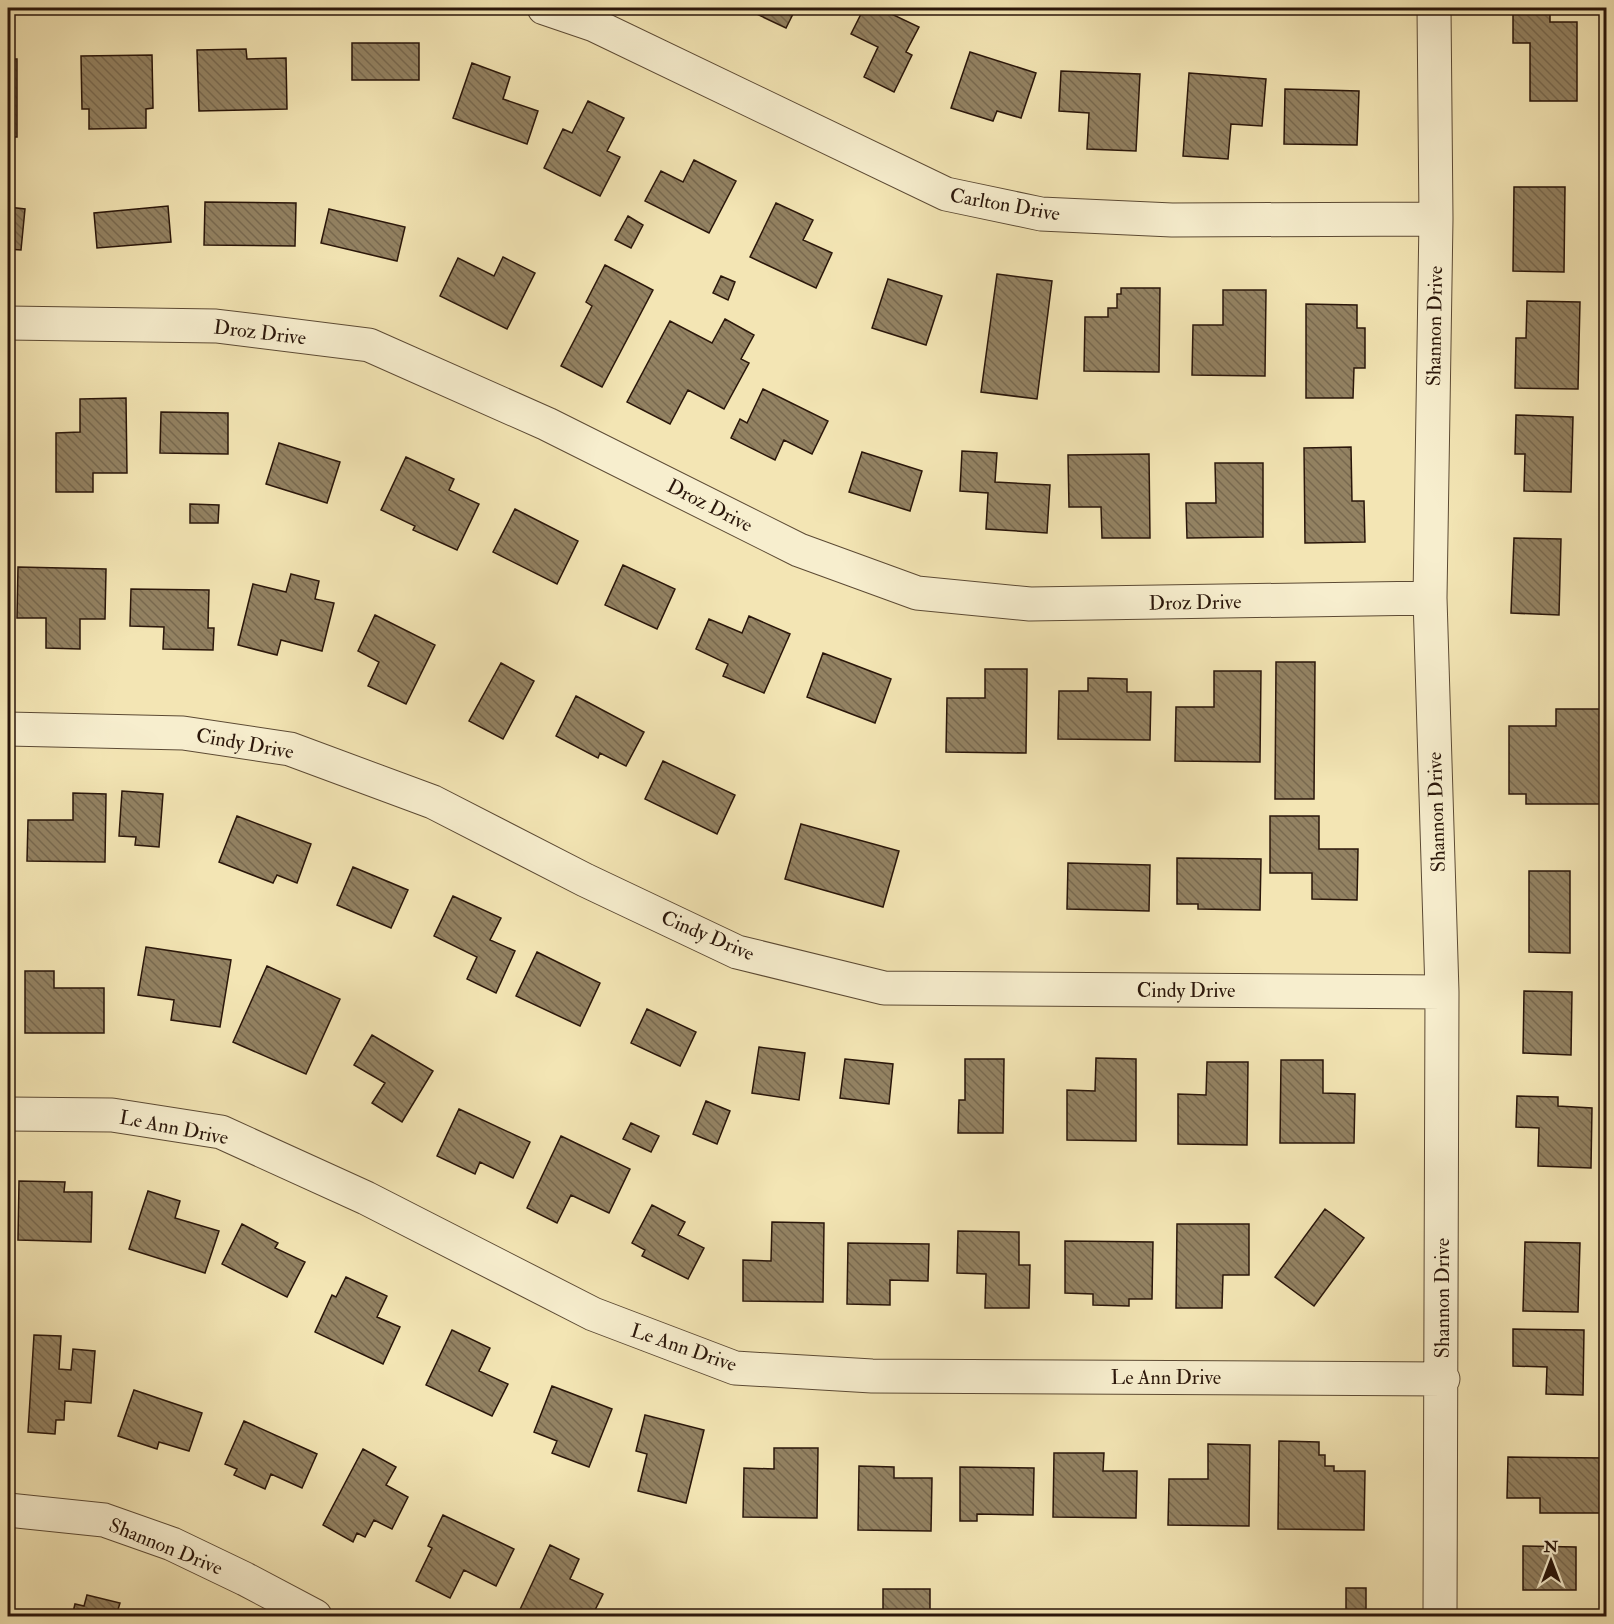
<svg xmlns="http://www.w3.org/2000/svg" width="1614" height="1624" font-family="'IM FELL Double Pica',serif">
	<defs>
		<pattern id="building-back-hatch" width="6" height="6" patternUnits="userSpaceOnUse" patternTransform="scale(1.5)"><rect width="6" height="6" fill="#938262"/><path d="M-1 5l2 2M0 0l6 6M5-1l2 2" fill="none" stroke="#78694f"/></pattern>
	</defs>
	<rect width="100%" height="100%" fill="#f3e5b4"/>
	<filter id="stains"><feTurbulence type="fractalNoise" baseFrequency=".00333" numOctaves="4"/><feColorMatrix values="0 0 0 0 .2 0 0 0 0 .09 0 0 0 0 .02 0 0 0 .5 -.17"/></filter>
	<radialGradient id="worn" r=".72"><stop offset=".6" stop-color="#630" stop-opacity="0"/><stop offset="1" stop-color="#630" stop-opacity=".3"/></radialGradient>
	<path fill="url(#building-back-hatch)" stroke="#2a160a" stroke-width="1.5" d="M744,8H796L786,28Z
		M864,8H879L919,27L906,52L912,55L894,92L864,77L878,47L851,34Z
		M1513,8H1550V22H1577V101H1530V43H1513Z
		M352,43H419V80H352Z
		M246,49L247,59L286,58L287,109L199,111L197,50Z
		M970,52L1036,73L1021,118L997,111L993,121L951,108Z
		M152,55L153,108L146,109V128L89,129V109H82L81,56Z
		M8,59H17V137H8Z
		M472,63L510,77L503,99L538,111L527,144L453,118Z
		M1061,71L1140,74L1136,151L1087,149L1089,113L1059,111Z
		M1189,73L1266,79L1262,126L1231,124L1228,159L1183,156Z
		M1285,89L1359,91L1357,145L1284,144Z
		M588,101L624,118L607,151L620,157L600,196L544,168L563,129L572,133Z
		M694,160L736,181L709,233L645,201L661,171L683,182Z
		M1514,187H1565L1564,272L1513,271Z
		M205,202L296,203L295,246L204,245Z
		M776,203L813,220L803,240L832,253L816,288L750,257Z
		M168,206L171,242L97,248L94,213Z
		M8,207L25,209L21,250L8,249Z
		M329,209L405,227L397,261L321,243Z
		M628,216L643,225L631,248L615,240Z
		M503,257L535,273L507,329L440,296L458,258L494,276Z
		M605,265L653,290L602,387L561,366L592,306L586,302Z
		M997,274L1052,281L1037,399L981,392Z
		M721,276L735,282L728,300L713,293Z
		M888,279L942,296L926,345L872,328Z
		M1602,286H1606V302H1601Z
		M1121,288H1160L1159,372L1084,371L1085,317H1108V308H1117V294H1121Z
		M1223,290H1266L1265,376L1192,375L1193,325H1223Z
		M1527,301L1580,302L1578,389L1515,388L1516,338H1526Z
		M1306,304L1357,305V328H1365V368H1354L1353,398H1306Z
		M725,319L754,335L741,359L749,363L724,409L688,390L670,424L627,402L670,321L712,343Z
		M763,389L828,421L812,454L784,440L775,460L731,438L740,419L747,423Z
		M126,398L127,473H93V492H56V433L80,432V399Z
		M161,412L228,413V454L160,453Z
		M1516,415L1573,417L1571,492L1524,491L1525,454H1515Z
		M279,443L340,462L327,503L266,484Z
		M1351,447L1352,501H1364L1365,542L1305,543L1304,448Z
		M962,451L997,453L995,482L1050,485L1047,533L986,529L988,493L960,491Z
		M862,452L922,471L910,511L849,492Z
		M1149,454L1150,538H1102L1101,507H1069L1068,455Z
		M406,457L454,479L449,490L479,504L457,550L413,530L415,526L381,510Z
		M1215,463H1263V537L1187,538L1186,503H1216Z
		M190,504L219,505L218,523H190Z
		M515,509L578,541L557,584L493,552Z
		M1514,538L1561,539L1559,615L1511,613Z
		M623,565L675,589L657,629L605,605Z
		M18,567L106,569L105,619H80V649L46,648V618H17Z
		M291,574L319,581L315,599L334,603L322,651L281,640L277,655L238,645L253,584L286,592Z
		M131,589L209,590L208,628H214L213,650L163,649L164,627L130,626Z
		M375,615L435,645L406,704L368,686L379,662L358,651Z
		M749,616L790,634L764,693L723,676L728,664L696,649L709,619L742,633Z
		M823,653L891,679L875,723L807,697Z
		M1276,662H1315L1314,799H1275Z
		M501,663L534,681L503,739L469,721Z
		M985,669H1027L1026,753L946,752L947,698H985Z
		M1214,671H1261L1260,762L1175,761L1176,707H1214Z
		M1088,678L1127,679V692H1151L1150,740L1058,739L1059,691H1088Z
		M576,696L644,732L626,766L600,753L598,758L556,736Z
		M1556,709H1606V804H1526V794H1509V726H1556Z
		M663,761L735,795L717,834L645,799Z
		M122,791L163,794L159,847L135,845L136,837L119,836Z
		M73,793L106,794L105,862L27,861L28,820H73Z
		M237,816L311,844L297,883L277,875L273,883L219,862Z
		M1270,816H1319V849H1358L1357,900L1312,899V873H1270Z
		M1603,818H1606V848H1604Z
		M801,824L899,851L883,907L785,879Z
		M1177,858L1261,859L1260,910L1198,909V904H1177Z
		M1068,863L1150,865L1149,911L1067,909Z
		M353,867L408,890L391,928L337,905Z
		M1529,871H1570V953L1529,952Z
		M453,896L501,918L490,940L515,951L496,993L467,979L477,957L434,936Z
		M146,947L231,960L220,1027L171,1020L174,1000L138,995Z
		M537,952L600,983L580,1026L516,996Z
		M267,966L340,999L306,1074L233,1042Z
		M25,971H54V988H104V1033H25Z
		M1524,991L1572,992L1571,1055L1523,1053Z
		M647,1009L696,1032L680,1066L631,1043Z
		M372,1035L433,1071L402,1122L372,1103L385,1083L354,1065Z
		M759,1047L805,1053L799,1100L752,1093Z
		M1096,1058L1136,1059V1141L1067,1140V1090L1095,1091Z
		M845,1059L893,1064L889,1104L840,1098Z
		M965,1059H1004L1003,1133H958L959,1100H965Z
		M1281,1060H1323V1093L1355,1094L1354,1143H1280Z
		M1207,1062H1248L1247,1145L1178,1144V1094L1206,1095Z
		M1517,1096L1558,1097V1106L1592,1108L1591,1168L1538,1166L1539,1128L1516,1127Z
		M706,1101L730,1111L717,1144L693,1134Z
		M459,1109L530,1142L513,1178L480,1162L475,1174L437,1156Z
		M631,1123L659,1136L651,1152L623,1139Z
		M561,1136L630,1169L609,1213L571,1195L557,1223L527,1208Z
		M19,1181L65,1182L64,1192H92L91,1242L18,1240Z
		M148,1191L180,1201L175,1218L219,1231L205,1273L129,1249Z
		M652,1205L685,1222L678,1235L704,1248L688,1279L642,1256L645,1250L632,1243Z
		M1325,1209L1364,1238L1314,1306L1275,1277Z
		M772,1222L824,1223L823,1302L743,1301V1260L771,1261Z
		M242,1224L278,1243L275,1248L305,1262L287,1297L222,1264Z
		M1177,1224H1249V1275H1223L1222,1308H1176Z
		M958,1231L1019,1232V1265H1030L1029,1308H985L986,1274L957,1273Z
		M1065,1241L1153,1242L1152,1299H1129V1306L1093,1305V1294L1065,1293Z
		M1525,1242L1580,1243L1578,1312L1523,1311Z
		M848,1243L929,1244L928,1281L890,1280V1305L847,1304Z
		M346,1277L387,1296L377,1317L400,1327L383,1364L315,1332L332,1295L336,1297Z
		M1513,1329L1584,1330L1583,1395L1546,1394L1547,1367L1513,1366Z
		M452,1330L490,1348L479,1371L508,1384L492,1416L426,1385Z
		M34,1335L61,1336L59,1369L71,1370L73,1349L95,1351L91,1403L65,1401L64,1420H56L55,1434L28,1432Z
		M552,1386L612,1409L589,1467L552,1453L557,1441L534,1432Z
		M134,1390L202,1413L189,1451L159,1442L157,1449L118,1436Z
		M645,1415L704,1430L686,1503L638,1491L647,1454L636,1451Z
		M244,1421L317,1454L302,1488L271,1474L265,1489L234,1475L237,1469L225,1464Z
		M1279,1441L1319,1442V1455H1325V1466H1334V1471H1365L1364,1530L1278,1529Z
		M1208,1444L1250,1445L1249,1526L1168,1525L1169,1479H1208Z
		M774,1448H818L817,1518L743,1517L744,1468L774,1469Z
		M363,1449L396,1467L386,1485L408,1497L392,1529L374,1520L365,1537L357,1533L353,1542L323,1525Z
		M1054,1453H1104L1103,1471H1137L1136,1518L1053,1517Z
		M1508,1457L1605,1458L1604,1513H1540V1498H1507Z
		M859,1466L894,1467V1478H932L931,1531L858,1530Z
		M960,1467L1034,1468L1033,1515L977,1514V1521H960Z
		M443,1515L514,1549L496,1586L464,1570L450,1598L416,1581L432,1548L428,1546Z
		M550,1545L579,1559L570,1579L603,1594L592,1616H517Z
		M1523,1546L1576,1547V1590H1523Z
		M8,1584H13L12,1616H8Z
		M1346,1588H1366V1616H1330V1613H1346Z
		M883,1589H930V1616H850V1614H883Z
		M87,1595L120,1603L116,1616H72L75,1604L84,1606Z"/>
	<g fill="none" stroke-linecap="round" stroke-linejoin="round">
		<defs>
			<path id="street" d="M544,8L594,25L946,194L1041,214L1172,220L1436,219
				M1434,8L1436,219L1430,598L1442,992L1440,1616
				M8,323L216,326L369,345L547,424L799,550L917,593L1030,604L1430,598
				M8,729L183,733L290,749L433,802L585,880L737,952L884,988L1442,992
				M8,1114L112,1115L221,1132L366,1198L593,1314L735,1368L872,1376L1443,1379
				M8,1510L104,1520L172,1544L245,1579L315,1616"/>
		</defs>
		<use href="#street" stroke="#5c4a34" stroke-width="35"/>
		<use href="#street" stroke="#f7eece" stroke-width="33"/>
	</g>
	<g text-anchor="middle" stroke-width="4.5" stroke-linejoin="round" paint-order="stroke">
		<g font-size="20" fill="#2a160a" stroke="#f7eece">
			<text transform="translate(1005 204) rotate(10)" y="7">Carlton Drive</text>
			<text transform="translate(1434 326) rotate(-89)" y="7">Shannon Drive</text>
			<text transform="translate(260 332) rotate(7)" y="7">Droz Drive</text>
			<text transform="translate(710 505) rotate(27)" y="7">Droz Drive</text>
			<text transform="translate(1195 602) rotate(-1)" y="7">Droz Drive</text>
			<text transform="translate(245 743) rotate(10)" y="7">Cindy Drive</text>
			<text transform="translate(1436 812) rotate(-92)" y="7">Shannon Drive</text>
			<text transform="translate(708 935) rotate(23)" y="7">Cindy Drive</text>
			<text x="1186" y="997">Cindy Drive</text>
			<text transform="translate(174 1127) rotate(11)" y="7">Le Ann Drive</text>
			<text transform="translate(1442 1298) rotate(-90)" y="7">Shannon Drive</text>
			<text transform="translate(684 1347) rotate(19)" y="7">Le Ann Drive</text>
			<text x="1166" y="1384">Le Ann Drive</text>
			<text transform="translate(166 1546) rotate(22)" y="7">Shannon Drive</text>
		</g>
	</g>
	<rect width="1614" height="1624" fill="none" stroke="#f3e5b4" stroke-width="30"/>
	<rect x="9" y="9" width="1596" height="1606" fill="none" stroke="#2a160a" stroke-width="3"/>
	<rect x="15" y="15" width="1584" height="1594" fill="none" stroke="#2a160a" stroke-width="1.5"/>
	<g transform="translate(1551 1561)" stroke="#f7eece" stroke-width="4.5" paint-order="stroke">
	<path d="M0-4.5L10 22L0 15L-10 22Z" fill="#2a160a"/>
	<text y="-9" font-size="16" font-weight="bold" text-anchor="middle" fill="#2a160a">N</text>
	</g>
	<rect width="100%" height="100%" filter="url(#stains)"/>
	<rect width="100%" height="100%" fill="url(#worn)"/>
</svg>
